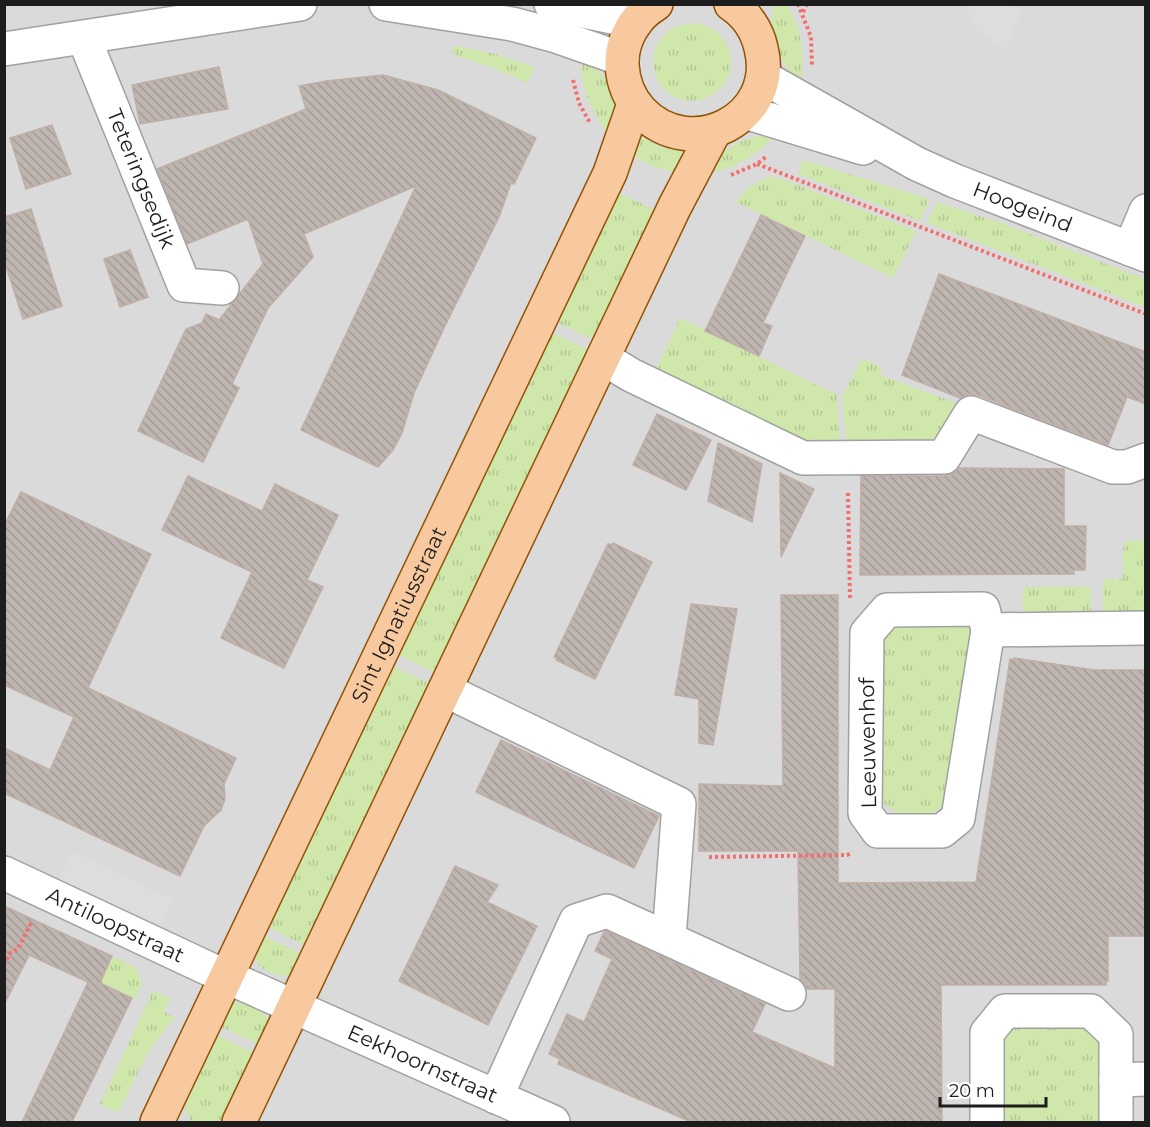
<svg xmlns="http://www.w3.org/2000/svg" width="1150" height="1127" font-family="Montserrat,sans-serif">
	<defs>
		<pattern id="grass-tufts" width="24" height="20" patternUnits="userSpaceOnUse" patternTransform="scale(1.5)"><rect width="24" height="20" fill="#cfe7ab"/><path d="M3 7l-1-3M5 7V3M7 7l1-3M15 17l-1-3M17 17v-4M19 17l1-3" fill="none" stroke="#b1c693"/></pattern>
		<pattern id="building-back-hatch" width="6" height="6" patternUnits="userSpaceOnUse" patternTransform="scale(1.5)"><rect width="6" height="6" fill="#bfb5b0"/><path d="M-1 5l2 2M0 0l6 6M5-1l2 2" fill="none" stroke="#a49b97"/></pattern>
	</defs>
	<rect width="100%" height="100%" fill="#eee9e4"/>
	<path fill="#dbdada" d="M5,5H1145V1122H5Z"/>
	<path fill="url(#grass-tufts)" d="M774,5H787C802,29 805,56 801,84C780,63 767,36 774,5Z
		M653 62a39 39 0 1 1 78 0a39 39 0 1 1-78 0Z
		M457,46L495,54L534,67L528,83L491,67L456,56L451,48Z
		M581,58C618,81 617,100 612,139C592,114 581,90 581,58Z
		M758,136H775C755,157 733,169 704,174C718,153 733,142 758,136Z
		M641,137L664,148L687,152L679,173L657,168L630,155L638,138Z
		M803,160L930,199L920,221L798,174Z
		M769,177L780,178L916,231L893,278L736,202L749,187Z
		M613,190L661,213L599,342L551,320Z
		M937,202L1001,223L1145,279V307L927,223Z
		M680,318L837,395L840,448H818L655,372Z
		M547,330L593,352L440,675L393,652Z
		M862,358L883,368L880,375L961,405L940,441L847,448L842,397Z
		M1125,541H1145V616H1103V579H1123V547L1125,546Z
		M1023,587H1091V617H1023Z
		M966,625L970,626L972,630L945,803C930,823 896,820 881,800L880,641L894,628L902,626Z
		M388,664L435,686L310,948L263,925Z
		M259,934L306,956C303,963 299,972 291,975C280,979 257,969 254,957C252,949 256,941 259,934Z
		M112,956L136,968L142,983L135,999L100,983Z
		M153,991L170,998L164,1012L175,1017L148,1052L118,1113L100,1104Z
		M233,1003C250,1003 261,1008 269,1021L263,1046L216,1025L223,1010Z
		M1025,1026C1052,1026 1088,1017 1101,1047V1122H1001L1003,1040L1012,1030Z
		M212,1033L259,1055L230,1117L214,1122H191L182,1098Z"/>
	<path fill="#ddd" d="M965,5H1012L1022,11L1006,49L975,29Z
		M71,851L173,899L160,928L58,879Z"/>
	<path fill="url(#building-back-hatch)" stroke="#bfafa6" stroke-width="1.5" d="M219,67L228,109L140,124L132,85Z
		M383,75L438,90L536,138L514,184L511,183L499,217L444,328L414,393L402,433L393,450L378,467L301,430L416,186L304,234L313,257L268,308L232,384L239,388L203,462L138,431L186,329L202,323L206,314L219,320L263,264L248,219L187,244L157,169L306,109L299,86L326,81Z
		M52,125L71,174L26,189L10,138Z
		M31,209L62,306L23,319L4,260V217Z
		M761,215L805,236L763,323L772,326L759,356L705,331Z
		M130,250L148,297L120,307L104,259Z
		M939,274L1146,352V404L1127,397L1108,445L978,395L969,394L960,398L902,375Z
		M657,414L711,440L686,490L633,465Z
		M718,443L762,464L752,522L708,501Z
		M959,468L1064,469V526H1086L1085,570H1074V574L860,575L861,476H944L953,474Z
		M780,473L814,489L781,557Z
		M188,476L262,511L275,484L338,515L307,580L323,587L284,668L221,638L252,572L162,530Z
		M21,492L151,554L88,688L236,758L224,784L225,799L221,810L204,826L180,876L4,793V748L50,770L74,717L4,685V526Z
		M613,543L652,562L595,679L556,660L557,659L554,657L608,544L612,545Z
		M781,595H838V883L976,882L1010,659L1014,660V658L1094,670H1146V936H1108V981H1106V985H941L942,1122H691L558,1064L560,1059L549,1054L567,1014L584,1022L612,959L595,951L604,932L606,931L765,1004L752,1032L835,1068V989H807L805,984L800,979L798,851H699V784L783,786Z
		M691,604L737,609L713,745L699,743V699L675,695Z
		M501,740L659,816L634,868L476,792Z
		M455,866L498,885L487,902L537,926L488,1025L399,981Z
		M4,906L112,956L100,983L132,998L72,1122H22L88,982L29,955L4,1005Z"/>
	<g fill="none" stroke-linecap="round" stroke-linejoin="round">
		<defs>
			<g id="minor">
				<path d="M386,4L512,24L553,35L622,59"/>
				<path d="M551,4L636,22"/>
				<path id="s1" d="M84,38L184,285L222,288"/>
				<path d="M4,49L300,4"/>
				<path id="s2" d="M763,77L917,164L955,181L1146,255"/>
				<path d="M745,112L863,148"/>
				<path d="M1130,249L1146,211"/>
				<path d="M603,358L631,375L803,458L944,457L971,413L1113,467H1127L1146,460"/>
				<path d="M983,609L988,630L958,818L942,831H878L865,813L867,633L887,610Z"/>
				<path d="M988,630L1146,628"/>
				<path d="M445,690L679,804L669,938"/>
				<path id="s3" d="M4,873L207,968L553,1122"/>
				<path d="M1116,1080L1146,1079"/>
				<path d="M496,1097L576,921L607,911L789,994"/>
				<path d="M987,1122V1033L1005,1011H1091L1116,1035V1122"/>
			</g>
			<g id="major">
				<path d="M656,4C635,16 621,41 622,65C623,82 629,98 641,111C690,163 779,119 761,48C757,30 746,14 731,4"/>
				<path id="s4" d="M157,1122L610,173L634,104"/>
				<path d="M239,1122L675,206L714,132"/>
			</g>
		</defs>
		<use href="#minor" stroke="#a1a1a1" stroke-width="36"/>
		<use href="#major" stroke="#915405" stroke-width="36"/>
		<path stroke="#f56e6e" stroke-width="4" stroke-dasharray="3 3" stroke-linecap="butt" d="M798,4L811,37L812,67
			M803,12L807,4
			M573,80L579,103L590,123
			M757,164L1146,314
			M731,175L757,164L767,156
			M848,493L850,599
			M709,857L847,855L851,853
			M4,965L10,953L18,949L31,923"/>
		<use href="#minor" stroke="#fff" stroke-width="33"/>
		<use href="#major" stroke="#f8c89e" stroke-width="33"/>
	</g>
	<g text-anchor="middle" stroke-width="6" stroke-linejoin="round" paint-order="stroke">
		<g font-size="21" fill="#1d1d1d" stroke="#fff">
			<text dy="7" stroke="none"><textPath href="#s1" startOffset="152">Teteringsedijk</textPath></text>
			<text dy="7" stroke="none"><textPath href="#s2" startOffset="291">Hoogeind</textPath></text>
			<text dy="7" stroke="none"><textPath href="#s4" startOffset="562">Sint Ignatiusstraat</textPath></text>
			<text transform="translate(868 743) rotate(-91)" y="7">Leeuwenhof</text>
			<text dy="7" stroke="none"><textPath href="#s3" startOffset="123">Antiloopstraat</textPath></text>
			<text dy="7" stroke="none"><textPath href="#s3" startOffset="460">Eekhoornstraat</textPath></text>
		</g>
	</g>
	<rect width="1150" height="1127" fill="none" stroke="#1d1d1d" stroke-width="12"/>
	<path d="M940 1097v9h106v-9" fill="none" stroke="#1d1d1d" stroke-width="3"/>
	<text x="949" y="1097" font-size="18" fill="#1d1d1d" stroke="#ffffff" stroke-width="4.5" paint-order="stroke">20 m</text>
</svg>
